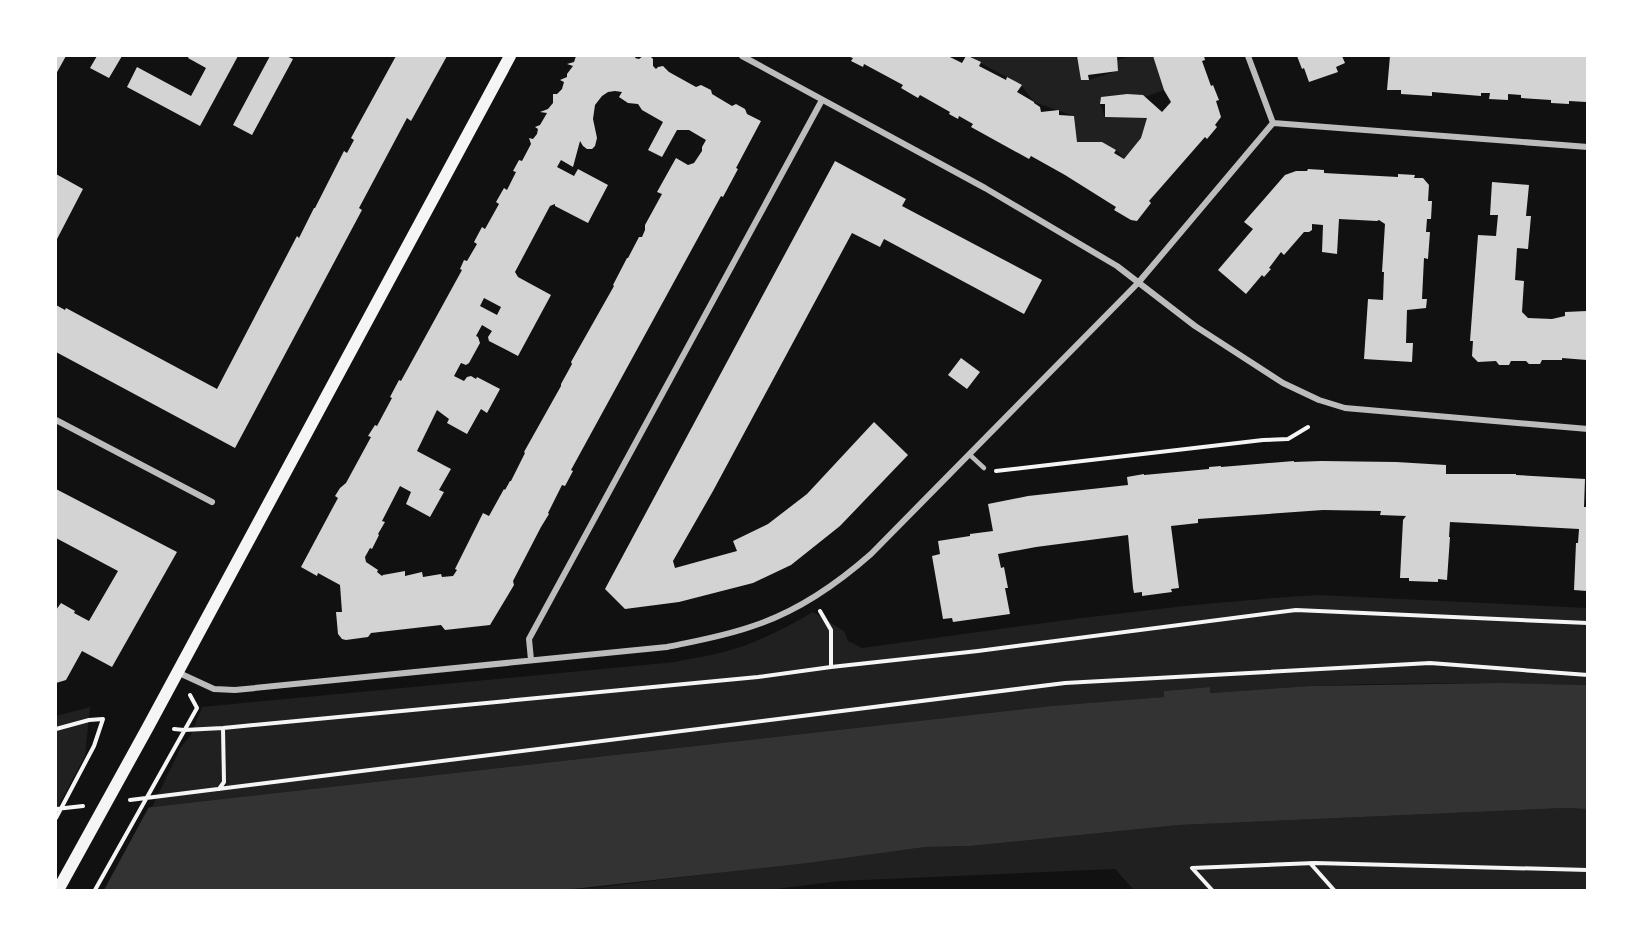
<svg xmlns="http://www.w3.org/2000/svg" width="1643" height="946" font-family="'Archivo Narrow',sans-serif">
	<rect width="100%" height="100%" fill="#111"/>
	<path fill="#202020" d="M968,56H1076L1082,80H1089L1117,71L1116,61L1130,56H1153L1164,90L1145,97L1127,94L1101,97L1100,104L1105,117L1147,118L1141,138L1124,159L1116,150L1077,142L1074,116L1034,102L1021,85Z
		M1319,595L1587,608V685C1495,683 1403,682 1311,686C1277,688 1244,691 1210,693V687L1164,691L1165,697L1051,706L152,807L181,747L191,735L202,707L675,662C692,658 710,656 727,651C757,643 786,628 813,612L844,631L848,641L862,648C1014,627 1166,604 1319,595Z
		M90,707L85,756L56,810V716Z
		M1565,808L1587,809V890H1134L1115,869L840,881L768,890H564L602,887L925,847L971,846L1179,825Z"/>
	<path fill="#333" d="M1499,683L1587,685V809L1565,808L1179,825L971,846L925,847L807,863L564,890H56V823L152,807L1051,706L1164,697V691L1210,687V693L1310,686Z"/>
	<path fill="#111" d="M150,805L104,890H56V820Z"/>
	<path fill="#d3d3d3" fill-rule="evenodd" d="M56,56H66L56,74Z
		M97,56H122L109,78L90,68Z
		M189,56H238L200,126L127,87L137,67L191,96L206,68L188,58Z
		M270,56H286L293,59L252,135L233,125Z
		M396,56H447L411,121L407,118L359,208L362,210L235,448L56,352V305L65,310L66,308L217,389L297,236L299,238L314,208H315L344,151L347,153L354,140L351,138Z
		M576,56H636L635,58L639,59L643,56H650L653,59V66L656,69L658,67L663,66L669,72L696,87L701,85L711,90L712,94L732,106L736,104L745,109L747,114L761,121L736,168L738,169L723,197L721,196L571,470L573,471L565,486L562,485L548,513L549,514L541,527L513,581L514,585L490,625L445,630L441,625L371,633L368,637L346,640L342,639L338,634L336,612H342L340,585L318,573L317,576L301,567L332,509L338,498L335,496L340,488L346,483L371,437L368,436L375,425L377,426L392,398L390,397L399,380L401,381L462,270L460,269L464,260L467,261L477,244L474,242L482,227L485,229L499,204L496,202L504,188L507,190L516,172L513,171L519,160L522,161L531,144L529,138L533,139L537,134L538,129L535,127L540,125L547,113L540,112L548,109L553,103V94H557L562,89L564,82L560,80L567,77V74L573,66L567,64L574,62ZM615,91L622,92L619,97L628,103L638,104L642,110L663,122L648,150L662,157L677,130H689L706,140L702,147V151L694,163L688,165L676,158L657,192L662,194L645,225V230L642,237H639L628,258H627L613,285L614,286L571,362L572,364L561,384V386L524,452L525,453L511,481H510L505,490L504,489L489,516L483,513L455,569L457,570L453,576L442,577L441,574L423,577L422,572L405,576V571L383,575L382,576L377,572L378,570L366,562L365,557L370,548L372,549L379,535L378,534L385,522L382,521L400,486L411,492L406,504L430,517L444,492L439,490L451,469L417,451L437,410L449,419L447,423L467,434L481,409L487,413L500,389L477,377L476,379L471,376L467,377L464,381L454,376L461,363L466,365L469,363L480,343L478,337L476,336L482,325L492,331L488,337L489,341L518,356L551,295L518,277L515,272L550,206L555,204V206L588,223L608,185L578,169L574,176L557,167L561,160L573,167L580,141L583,146L587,149H592L595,146L597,138L593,119L595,105L602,96L608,92ZM484,298L501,307L497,315L480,306Z
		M847,56H945L948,57V56L962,63L966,56H968L981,62L979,66L1006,80L1007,77L1022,85L1017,92L1034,102V103L1040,107L1041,112L1059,110V115L1074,116L1077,142H1102L1116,150L1114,153L1124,159L1141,138L1147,118L1105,117V104H1100L1101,97L1127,94L1143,95L1162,112L1171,102L1164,90L1153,56H1204L1205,60L1202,61L1211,86L1213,85L1219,100L1216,101L1221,117L1215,125L1217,127L1207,139L1205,137L1149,201L1151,203L1137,221L1131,220L1114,210L1116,207L1065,175L1031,156L1029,159L971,127L973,124L959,116L958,119L949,114L950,112L920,95L918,98L901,88L903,85L864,64L863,67L851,61L853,58Z
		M1077,56H1117L1118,71L1088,75L1089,80H1081Z
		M1297,56H1342L1345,63L1336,67L1338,72L1309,82L1304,68L1302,69Z
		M1390,56H1587L1586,102L1569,101V104L1551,103V100L1521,98V95L1508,94V100L1489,99L1490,93H1481V96L1432,92V96L1401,94V90H1387Z
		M835,161L906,199L902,206L1042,280L1024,314L884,239L880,247L852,233L713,491L673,561L675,568L737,551L733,541L768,524L807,494L874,422L908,455L840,526L791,565L753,583L679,602L625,609L605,589Z
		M1308,169L1324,170V173L1342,174L1398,177V174L1415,175L1414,178H1423L1429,185L1428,201H1432L1431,219H1427L1426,232H1430L1428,259L1424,258L1422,299H1427L1426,308L1407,310L1406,343H1413L1412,362L1364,359L1368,299L1383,300L1384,272H1382L1385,224L1379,220L1377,221L1339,219L1337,254L1322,252L1323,225L1312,224V230L1309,232H1304L1284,255L1281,252L1269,268L1271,269L1264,277L1262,275L1246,294L1218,270L1253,229L1244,222L1285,175L1296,171H1307Z
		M56,174L83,189L56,241Z
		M1492,182L1529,185L1526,216H1531L1528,249L1517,248L1515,280L1524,281L1522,312L1528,318L1552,319L1565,316V312L1587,311V360L1562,358V360H1542L1540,364H1529L1526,361H1511L1509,365H1499L1496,361L1478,362L1472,356L1473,341H1470L1478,235L1496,236L1498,215H1490Z
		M961,358L980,372L967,389L948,375Z
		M1294,461V462L1321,461L1396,462L1446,465V474H1516V475L1585,479L1584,507H1587V591L1574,590L1576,543H1578L1579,529L1450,522L1449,537H1450L1447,580L1438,579V582L1409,581V578H1400L1403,520L1406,516L1380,515L1381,511L1323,510L1198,519V523L1171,526L1179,588L1171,589L1172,592L1142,596V592L1134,593L1133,588L1128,535L1036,547L998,554L1001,568L1004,567L1008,588H1005L1010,614L953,622L952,618L943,619L932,556L940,554L938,541L970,536V534L993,531L988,504L1028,496L1128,485L1127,477L1144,474V475L1209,469V467L1221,466V467Z
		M56,489L177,552L112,667L82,651L66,680L56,683V610L61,603L75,611L74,613L89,621L118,571L56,538Z"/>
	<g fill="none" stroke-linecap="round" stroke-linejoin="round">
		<path stroke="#f5f5f5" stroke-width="4" d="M996,471L1263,440L1288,439L1308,427
			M820,611L831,630V667
			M56,729L89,720L103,719L94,746L56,818
			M174,729L184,730L223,728L758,677L831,667L978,651L1296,610L1588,623
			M219,789L224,782L223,728
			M130,800L1065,683L1430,663L1588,675
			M56,809L83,806
			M1310,863L1334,890
			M95,890L197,708L190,695
			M1212,890L1192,868L1315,863L1588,870"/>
		<path stroke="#bcbcbc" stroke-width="4.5" d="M970,455L984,468"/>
		<path stroke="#bcbcbc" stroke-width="6" d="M742,56L985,188L1117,266L1195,326L1283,383L1319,400L1345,408L1588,429
			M1248,56L1273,123
			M1273,123L1588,147
			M56,420L212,502
			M531,660L529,639L822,100
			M177,672L214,689L235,690L667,647C696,641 725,636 753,626C796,612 837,584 871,554L1138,283L1273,123"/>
		<path stroke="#f5f5f5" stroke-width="12" d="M58,890L148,727L510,56"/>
	</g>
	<rect width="1643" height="946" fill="none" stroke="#ffffff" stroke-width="114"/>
</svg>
